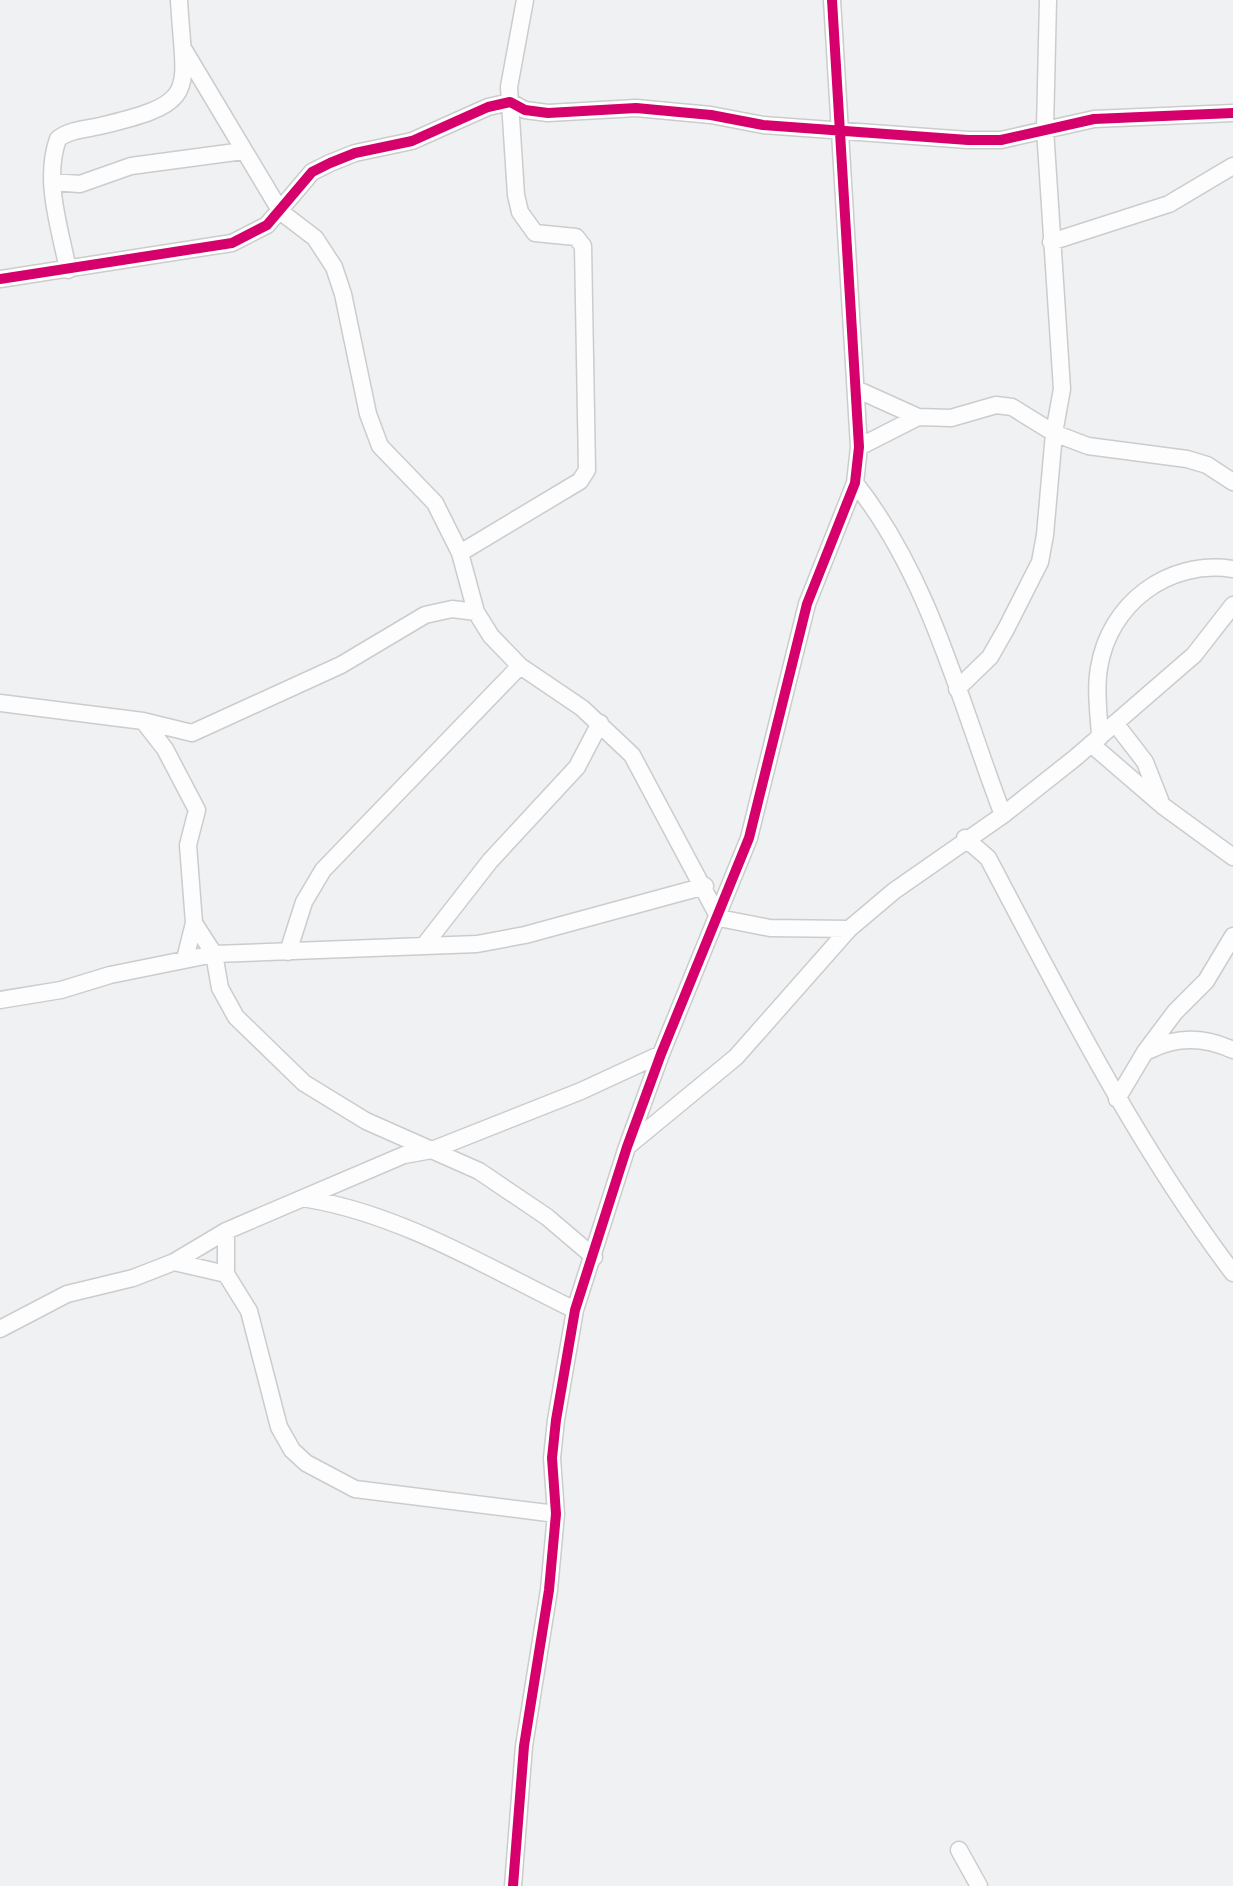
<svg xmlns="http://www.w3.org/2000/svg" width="1233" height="1886" font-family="'Source Sans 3',sans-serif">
	<rect width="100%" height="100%" fill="#eff1f3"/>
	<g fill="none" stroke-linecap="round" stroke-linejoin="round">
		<defs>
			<path id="minor" d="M184,50L281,212L315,238L334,267L343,294L368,414L380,446L435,503L460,553L476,612L491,636L520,666L582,708L632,755L719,918L770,928L849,929
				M52,182L80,184L131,166L243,151
				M1051,242L1169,204L1233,166
				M68,270C60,228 43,180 58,139C69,130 86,129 100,126C202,102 184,93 179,0
				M0,279L232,243L267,225L312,172L330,163L355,153L412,141L488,107L510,102L525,110L548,113L636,108L711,115L763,125L968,140H1001L1094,119L1233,113
				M856,389L918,417L951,418L996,405L1012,407L1054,433L1088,446L1187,459L1207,465L1233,482
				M859,447L918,417
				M855,483C931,579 960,703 1003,815
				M460,553L580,481L587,470L583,246L576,237L535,233L520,212L516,195L509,87L525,0
				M957,689L990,657L1006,629L1040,562L1045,535L1054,433L1062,389L1045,129L1048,0
				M0,703L143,721L192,733L341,665L425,615L452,609L476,612
				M144,722L165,749L197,810L188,845L194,923L185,959
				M1115,723L1145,762L1160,800
				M1100,737C1099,715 1095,690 1099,668C1109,604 1168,559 1233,569
				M1091,744L1163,806L1233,857
				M965,838L988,858C1063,1000 1136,1144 1233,1273
				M194,923L214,954L220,988L236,1017L304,1083L366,1121L479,1171L547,1217L594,1257
				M426,943L490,861L577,767L600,723
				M288,952L304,902L323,870L520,666
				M0,1000L61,990L110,975L214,954L477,944L525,935L705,886
				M1150,1050C1177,1036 1205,1037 1233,1050
				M1117,1099L1145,1052L1175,1012L1206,981L1233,936
				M628,1146L736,1057L849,929L894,891L1003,815L1075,758L1194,655L1233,605
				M308,1199C403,1215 490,1269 575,1310
				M226,1231V1274L249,1311L279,1427L292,1450L306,1463L355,1489L556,1514
				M174,1262L226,1274
				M0,1329L67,1294L133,1278L174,1262L226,1231L404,1155L432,1150L581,1091L661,1054
				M959,1850L979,1886
				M513,1886L524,1746L549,1590L556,1514L552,1458L556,1420L575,1310L627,1147L661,1054L749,838L807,604L855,483L859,447L832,0"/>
		</defs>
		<use href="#minor" stroke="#cbccce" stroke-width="19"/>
		<use href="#minor" stroke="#fdfdfd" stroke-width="16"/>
		<defs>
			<path id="cycleway" d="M0,279L232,243L267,225L312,172L330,163L355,153L412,141L488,107L510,102L525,110L548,113L636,108L711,115L763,125L968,140H1001L1094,119L1233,113
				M513,1886L524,1746L549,1590L556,1514L552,1458L556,1420L575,1310L627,1147L661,1054L749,838L807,604L855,483L859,447L832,0"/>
		</defs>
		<use href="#cycleway" stroke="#fff" stroke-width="15"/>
		<use href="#cycleway" stroke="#d6006c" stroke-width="10"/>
	</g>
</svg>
